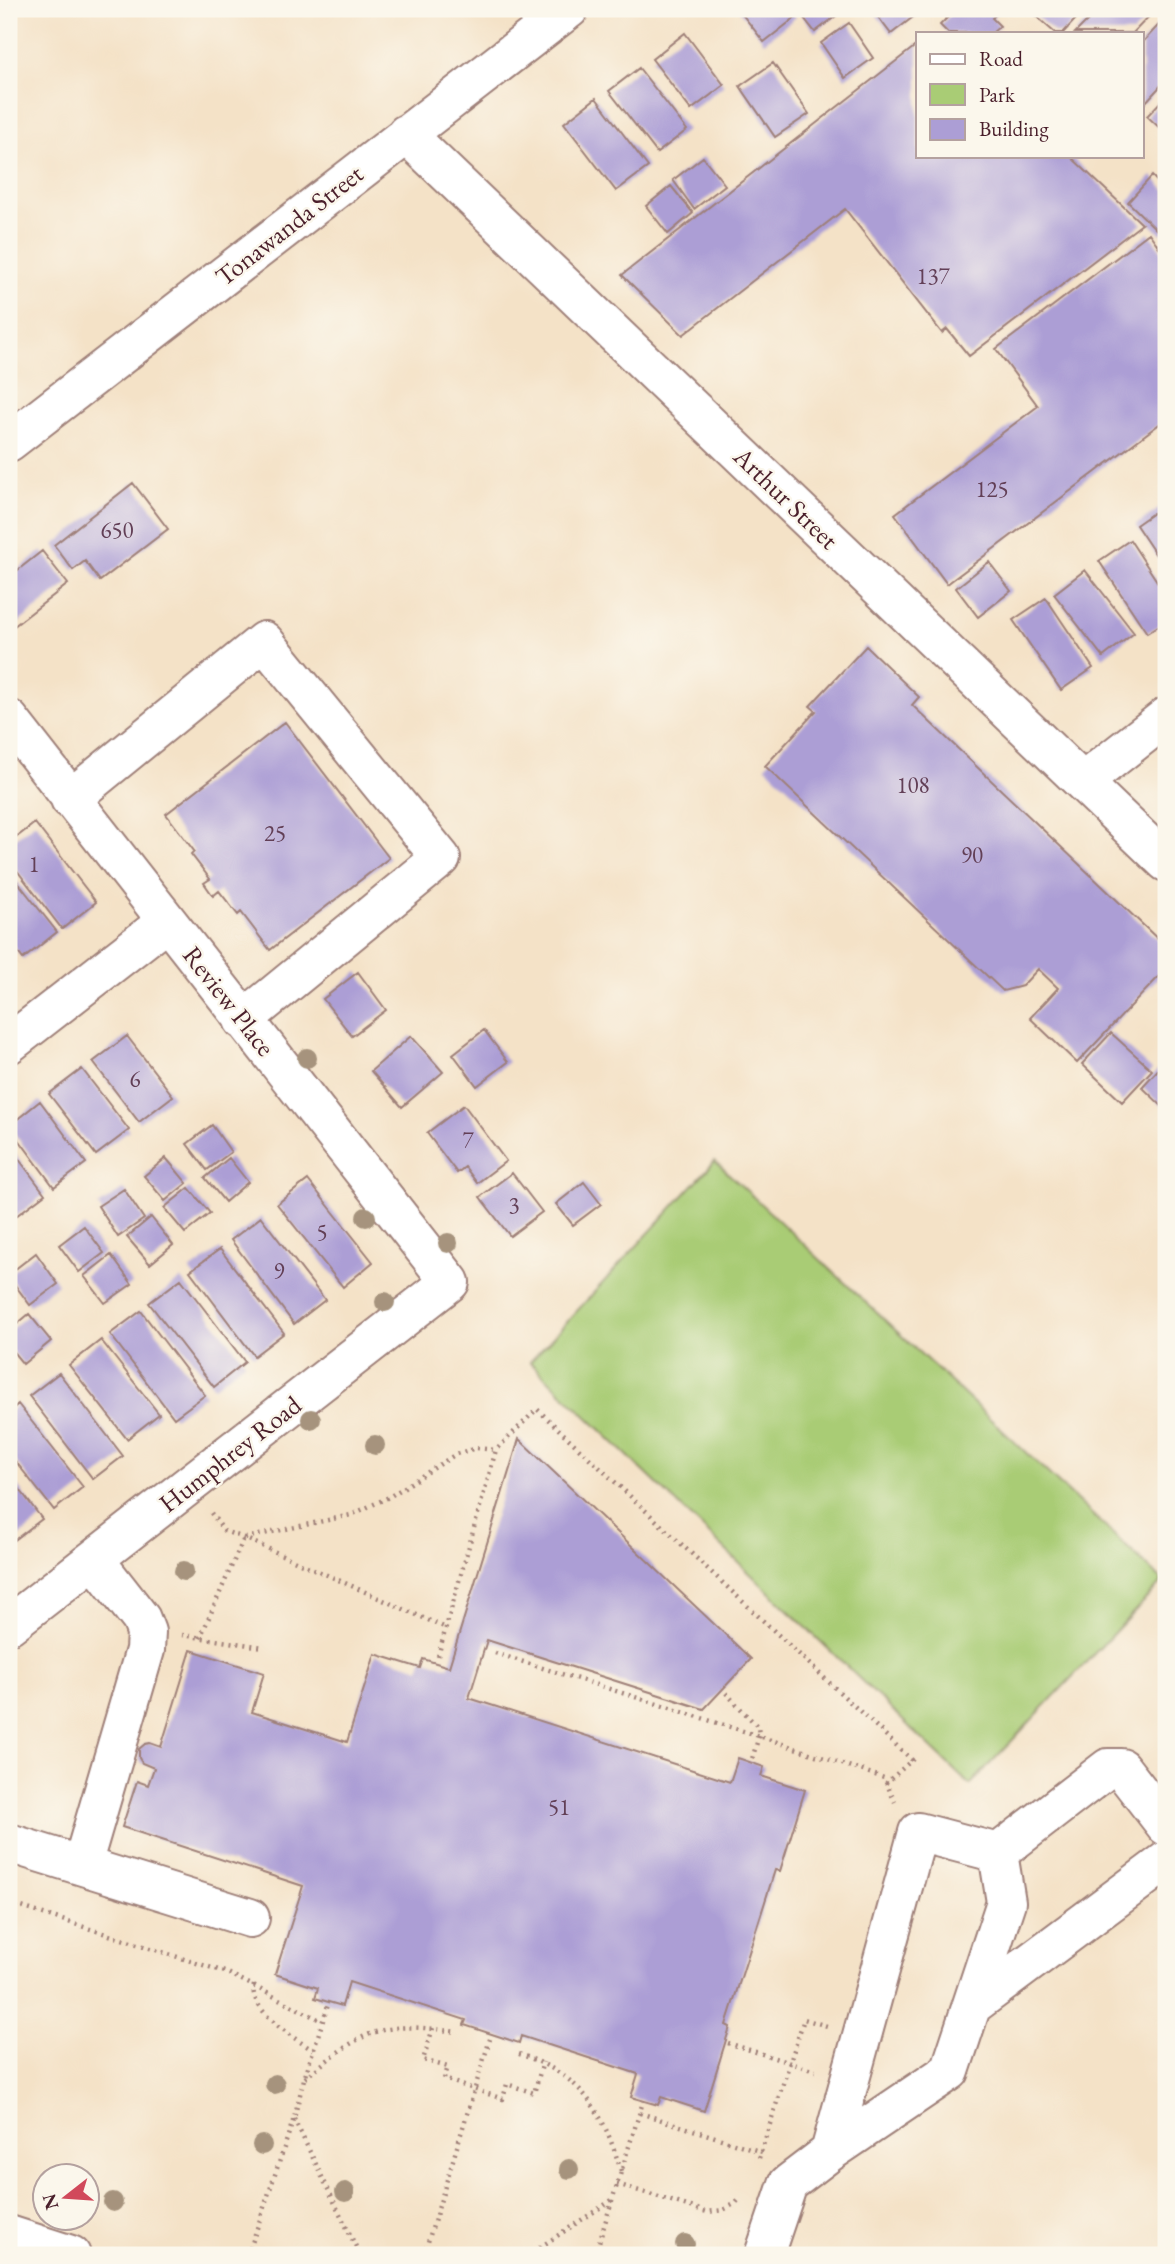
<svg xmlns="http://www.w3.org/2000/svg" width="1175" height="2264" font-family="'EB Garamond',serif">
	<rect width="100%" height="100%" fill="#fbf7ec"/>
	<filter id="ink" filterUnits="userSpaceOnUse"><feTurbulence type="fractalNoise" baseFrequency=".0143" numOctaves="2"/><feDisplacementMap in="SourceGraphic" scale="14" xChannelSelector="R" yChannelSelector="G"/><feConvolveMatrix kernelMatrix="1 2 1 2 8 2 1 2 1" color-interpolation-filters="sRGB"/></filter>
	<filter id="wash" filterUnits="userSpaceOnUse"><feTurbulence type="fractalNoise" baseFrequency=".00686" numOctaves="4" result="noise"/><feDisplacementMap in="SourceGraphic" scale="28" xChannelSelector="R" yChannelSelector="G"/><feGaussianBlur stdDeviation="1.57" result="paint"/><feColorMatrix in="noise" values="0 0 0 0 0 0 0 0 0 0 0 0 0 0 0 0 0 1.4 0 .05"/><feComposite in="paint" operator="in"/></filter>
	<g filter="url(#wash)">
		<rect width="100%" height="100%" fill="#f4e2c7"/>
		<path fill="#a9cc75" stroke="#7a7650" stroke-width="2" d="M715,1161L1163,1581L970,1785L530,1362Z"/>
		<g id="blocks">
			<path fill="#ac9ed5" d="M738,9H789L796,17L764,42Z
				M797,9H845L815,32Z
				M872,9H919L921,11L891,34Z
				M956,9H1001L992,18L1000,26L992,33H948L940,25Z
				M1028,9H1085L1063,33H1055Z
				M1099,9H1156L1133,33H1075Z
				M1166,17V80L1144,104L1142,102V43Z
				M849,23L873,58L845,78L821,43Z
				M685,33L724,85L691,110L652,59Z
				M918,44V156H1070L1142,224L969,356L947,329L942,333L845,209L683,335L622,275Z
				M773,63L809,114L775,137L740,86Z
				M639,68L687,130L657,153L609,91Z
				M1166,96V134L1147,116Z
				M596,98L648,167L616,191L564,123Z
				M703,157L725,185L694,209L673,180Z
				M1152,176L1166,191V229L1161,234L1128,202Z
				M671,186L693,213L668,234L646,206Z
				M1149,233L1166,257V419L947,584L895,514L1038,406L996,349Z
				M133,483L168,529L100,581L85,561L73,570L54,545Z
				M1166,504V570L1136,525Z
				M1130,540L1166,595V621L1147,633L1099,561Z
				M42,551L68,584L9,630V577Z
				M989,562L1011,591L978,617L956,588Z
				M1085,570L1134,633L1103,657L1054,594Z
				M1046,598L1093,668L1061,690L1013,620Z
				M866,646L919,697L912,705L1166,947V969L1077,1063L1030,1018L1058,988L1038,969L1022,986L1003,991L765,766L816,711L810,706Z
				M285,722L389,858L270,950L241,912L238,915L219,891L213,896L204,883L210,879L191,854L194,851L166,814Z
				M35,823L96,902L62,929L9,860V843Z
				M9,871L57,932L23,959L9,940Z
				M358,972L386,1010L352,1036L323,999Z
				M484,1030L508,1062L477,1086L453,1054Z
				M1111,1033L1152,1070L1122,1102L1082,1064Z
				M127,1036L173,1096L139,1122L93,1062Z
				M411,1036L443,1072L402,1107L371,1071Z
				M1166,1061V1110L1142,1087Z
				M82,1069L129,1130L96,1155L49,1094Z
				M40,1101L86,1163L54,1187L9,1126Z
				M464,1105L506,1161L477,1183L465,1167L457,1173L427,1133Z
				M212,1125L231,1152L207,1170L187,1144Z
				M9,1146L45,1194L12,1219L9,1214Z
				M166,1158L187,1183L165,1201L144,1176Z
				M229,1158L248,1182L225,1202L205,1178Z
				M512,1173L542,1212L510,1236L480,1197Z
				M308,1180L373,1262L343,1287L277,1204Z
				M584,1182L601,1204L573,1225L556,1204Z
				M189,1188L210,1213L185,1233L164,1208Z
				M124,1189L144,1219L118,1237L98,1206Z
				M151,1217L173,1245L150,1264L127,1237Z
				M261,1217L325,1300L294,1324L231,1240Z
				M84,1226L104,1253L79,1272L59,1245Z
				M220,1249L284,1333L254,1356L190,1271Z
				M36,1253L58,1284L30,1305L9,1277V1274Z
				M111,1255L132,1284L105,1303L84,1276Z
				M181,1279L245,1362L214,1387L149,1303Z
				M141,1311L205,1395L174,1418L110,1334Z
				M29,1314L51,1341L23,1364L9,1347V1331Z
				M101,1340L159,1414L127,1439L69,1365Z
				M59,1373L123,1456L93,1479L29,1396Z
				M18,1404L83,1487L54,1510L9,1453V1412Z
				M519,1439L751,1659L704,1709L487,1640L469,1698L730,1782L738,1758L764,1767L761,1776L805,1790L780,1871L775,1870L726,2025L730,2027L704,2111L661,2097L658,2105L631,2097L638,2074L521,2036L519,2043L464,2025L466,2020L349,1982L342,2006L315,1998L318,1988L275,1974L303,1886L122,1827L137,1781L148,1785L154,1768L142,1763L139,1758V1749L145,1744L150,1743L161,1747L191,1650L264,1673L252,1712L347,1742L375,1654L420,1668L423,1659L449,1667Z
				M9,1475L42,1519L12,1542L9,1538Z"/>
		</g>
	</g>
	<g filter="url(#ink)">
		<use href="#blocks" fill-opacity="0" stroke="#9f8079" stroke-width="2"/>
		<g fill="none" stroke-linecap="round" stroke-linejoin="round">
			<defs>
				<path id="minor" d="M406,134L1166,862
					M9,442L569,9
					M9,719L450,1282L9,1625
					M1083,782L1166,717
					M70,799L264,641L441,858L243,1020
					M9,1044L166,922
					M9,1843L250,1918
					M998,1853L1108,1768H1121L1166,1826
					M82,1865L145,1650L146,1632L141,1619L94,1559
					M973,2005L1166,1861
					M830,2152L918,1832L998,1853
					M9,2235L71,2255
					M764,2255L788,2184L830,2152L950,2071L1006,1902L998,1853"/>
			</defs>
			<use href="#minor" stroke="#9f8079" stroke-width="42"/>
			<path stroke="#9f8079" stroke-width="4.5" stroke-dasharray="2 5" stroke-linecap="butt" d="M211,1513L224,1531L244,1538L446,1628
				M245,1538L351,1515L389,1497L456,1454L476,1448L496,1450
				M182,1635L263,1647
				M200,1638L244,1538
				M495,1653L759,1736L884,1778L895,1802
				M438,1656L496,1450L537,1409L912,1760L886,1783
				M726,1693L758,1727L759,1736L752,1759
				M9,1903L228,1973L322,2021
				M254,1985C248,2010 295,2039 313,2050
				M433,2028L423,2060L448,2067L444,2079L503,2099L507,2084L534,2093L543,2062
				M728,2043L815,2071
				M519,2054C582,2076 602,2108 621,2171
				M305,2078C364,2030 380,2020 456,2032
				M640,2113L762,2152
				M294,2119L360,2255
				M759,2158L804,2019L827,2026
				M617,2184L707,2212L723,2210L736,2203L741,2197
				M248,2255L294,2118L304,2079L328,2005
				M424,2255L490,2039
				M528,2255L612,2200
				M595,2255L642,2105
				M1164,2255L1166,2248"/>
			<use href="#minor" stroke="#fff" stroke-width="38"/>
		</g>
		<g fill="#a6937d">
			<circle cx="307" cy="1058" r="10"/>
			<circle cx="366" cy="1217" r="10"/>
			<circle cx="448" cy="1243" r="10"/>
			<circle cx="385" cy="1302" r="10"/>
			<circle cx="311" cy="1419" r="10"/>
			<circle cx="375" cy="1445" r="10"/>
			<circle cx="184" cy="1571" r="10"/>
			<circle cx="275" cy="2084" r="10"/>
			<circle cx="262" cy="2145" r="10"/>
			<circle cx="569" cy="2169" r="10"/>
			<circle cx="345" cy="2192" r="10"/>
			<circle cx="113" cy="2202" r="10"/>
			<circle cx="685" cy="2244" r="10"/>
		</g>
	</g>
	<g text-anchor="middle" stroke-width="5" stroke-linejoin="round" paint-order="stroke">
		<g font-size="23" fill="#623f56">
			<text x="933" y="284">137</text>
			<text x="992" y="497">125</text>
			<text x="117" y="538">650</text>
			<text x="913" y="793">108</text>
			<text x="275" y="841">25</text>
			<text x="972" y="863">90</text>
			<text x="34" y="872">1</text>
			<text x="135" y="1087">6</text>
			<text x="468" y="1148">7</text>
			<text x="514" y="1213">3</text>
			<text x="322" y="1240">5</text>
			<text x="279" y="1279">9</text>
			<text x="559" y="1815">51</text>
		</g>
		<g font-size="26" fill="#4a1f2b" stroke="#fbf7ec">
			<text transform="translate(289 225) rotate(-38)" y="9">Tonawanda Street</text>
			<text transform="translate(786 498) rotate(44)" y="9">Arthur Street</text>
			<text transform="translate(229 1001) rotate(52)" y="9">Review Place</text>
			<text transform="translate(230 1454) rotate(-38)" y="9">Humphrey Road</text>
		</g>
	</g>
	<rect width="1175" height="2264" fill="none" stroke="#fbf7ec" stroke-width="35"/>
	<rect x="916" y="32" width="228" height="126" fill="#fbf7ec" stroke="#b4a19f" stroke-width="2"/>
	<rect x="930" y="54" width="35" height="10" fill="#ffffff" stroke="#b4a19f" stroke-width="2"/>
	<text x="979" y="66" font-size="21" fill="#4a1f2b">Road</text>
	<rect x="930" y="84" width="35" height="21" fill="#a9cc75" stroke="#b4a19f" stroke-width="2"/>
	<text x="979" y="102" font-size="21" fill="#4a1f2b">Park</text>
	<rect x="930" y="119" width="35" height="21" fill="#ac9ed5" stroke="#b4a19f" stroke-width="2"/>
	<text x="979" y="136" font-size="21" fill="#4a1f2b">Building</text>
	<g transform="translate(66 2197) rotate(253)"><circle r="33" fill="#fbf7ec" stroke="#b4a19f" stroke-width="2"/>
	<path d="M0-5L12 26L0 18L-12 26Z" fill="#d1495b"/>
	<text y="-10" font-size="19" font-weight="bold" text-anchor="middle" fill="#4a1f2b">N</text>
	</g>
</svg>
